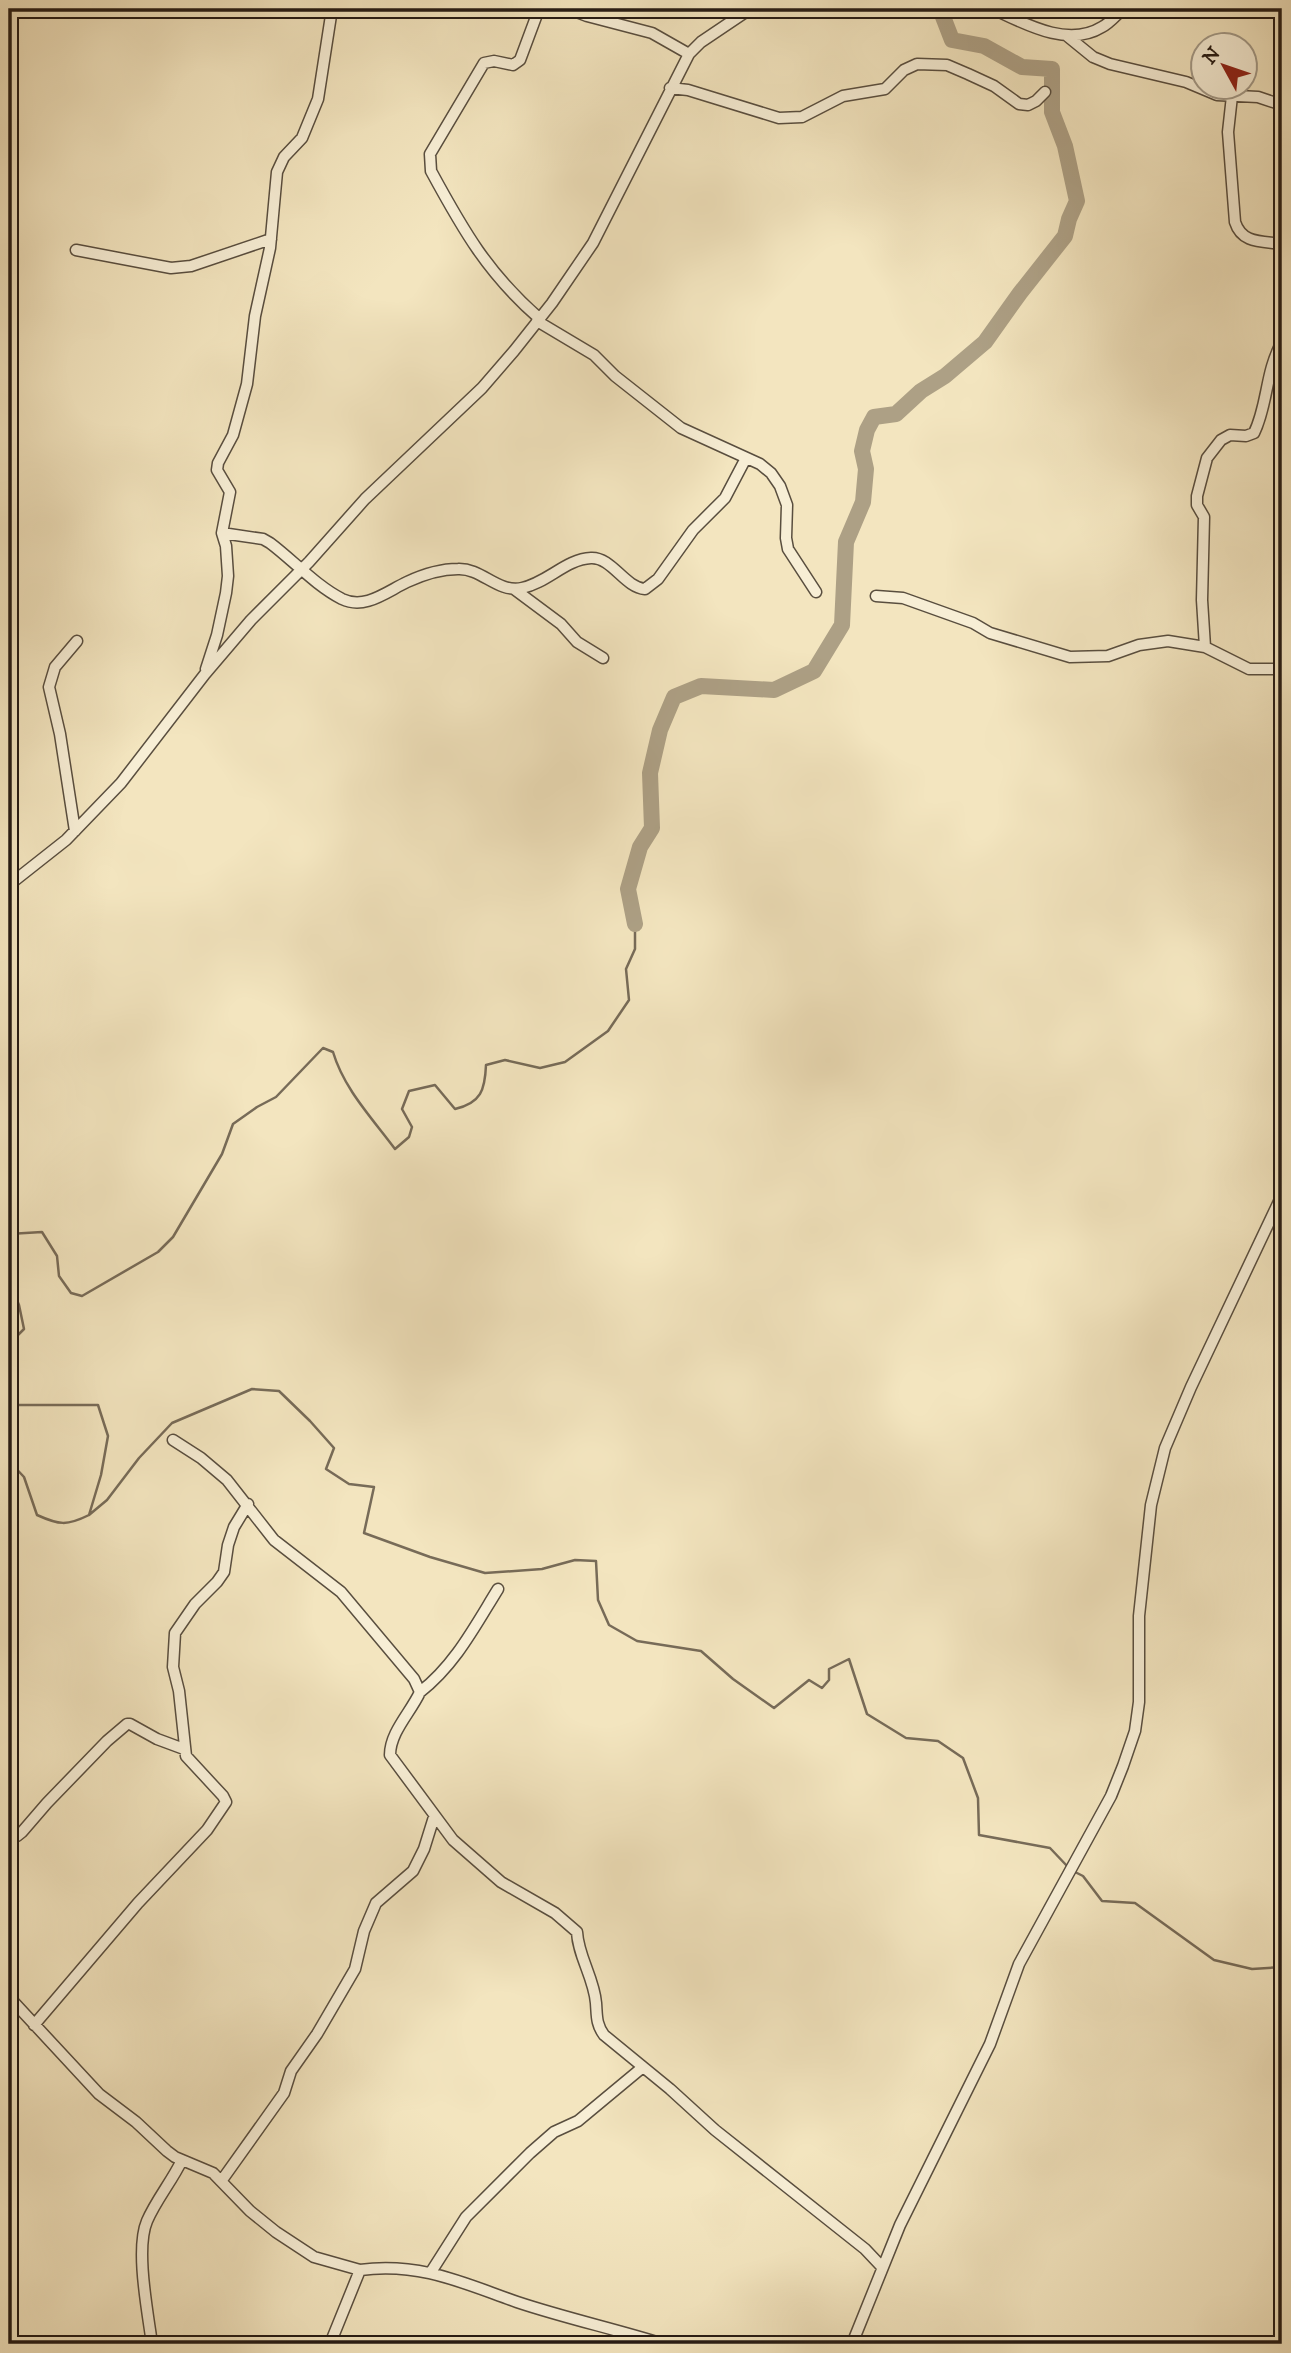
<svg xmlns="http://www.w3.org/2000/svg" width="1291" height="2353" font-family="'IM FELL DW Pica',serif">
	<rect width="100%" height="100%" fill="#f3e5bf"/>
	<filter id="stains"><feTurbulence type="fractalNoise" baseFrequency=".00286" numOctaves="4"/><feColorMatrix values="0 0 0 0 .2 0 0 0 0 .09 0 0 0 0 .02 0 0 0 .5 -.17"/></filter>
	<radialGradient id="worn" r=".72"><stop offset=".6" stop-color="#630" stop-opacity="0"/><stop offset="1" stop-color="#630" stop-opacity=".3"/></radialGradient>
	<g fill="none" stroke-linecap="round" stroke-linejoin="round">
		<path stroke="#776b58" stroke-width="2.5" d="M9,1234L42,1232L57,1256L59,1276L71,1293L82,1296L158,1252L173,1237L222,1154L233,1124L257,1107L276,1097L323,1048L333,1052C344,1089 372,1118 395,1149L409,1137L412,1127L402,1109L409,1091L435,1085L455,1109C481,1103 485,1090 486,1065L505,1060L540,1068L565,1062L608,1031L629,1000L626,969L635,949V924
			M9,1281L19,1305L24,1329L9,1344
			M9,1405H98L108,1436L101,1475L89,1515C67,1526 59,1525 37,1515L24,1477L9,1461
			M89,1515L107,1500L139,1458L172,1423L252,1389L279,1391L310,1421L334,1448L326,1469L349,1484L374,1487L364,1533L430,1557L485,1573L542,1569L575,1560L596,1561L598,1600L609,1625L637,1641L701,1651L733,1679L774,1708L809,1680L822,1688L829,1680V1669L849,1659L867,1714L906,1738L938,1741L963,1758L978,1798L979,1835L1050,1848L1068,1867
			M1073,1871L1083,1876L1102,1901L1135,1903L1214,1960L1252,1969L1282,1967"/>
		<path stroke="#ada085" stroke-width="16" d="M635,924L628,889L640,847L652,828L650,773L660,730L674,697L701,686L774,690L814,671L842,625L846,542L863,502L866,469L862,451L867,430L874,417L896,414L921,391L945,376L985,342L1020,293L1065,236L1069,219L1077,201L1065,146L1052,112V69L1022,67L984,46L952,40L940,9"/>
		<defs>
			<path id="minor" d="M539,9L520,60L513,65L494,61L484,63L430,154L431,171C463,230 488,274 540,319
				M569,9L587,16L652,33L689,54
				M993,9C1025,24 1068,48 1102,27C1110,23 1116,15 1123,9
				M1066,35L1093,57L1110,64L1186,82L1217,95L1258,97L1282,105
				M670,88L688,90L779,118L802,117L843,96L885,89L904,70L917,64L947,65L968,74L994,86L1019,104L1028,105L1036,101L1045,92
				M1232,96L1228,132L1235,222C1242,244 1262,241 1282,244
				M76,250L171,268L191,266L271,239
				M537,321L594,355L615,376L681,428L760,464L771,473L780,486L787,505L786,538L788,549L816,592
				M222,533L263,539L270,543C294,561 315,585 342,599C365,610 386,592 407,582C422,575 441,569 458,569C482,568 497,593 522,588C547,583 566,559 591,558C612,557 624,587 645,589L658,579L693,530L725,498L746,458
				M514,589L561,624L577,642L603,658
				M876,596L903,598L973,623L990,633L1070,657L1108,656L1139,645L1168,641L1205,647L1249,669H1282
				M1205,647L1202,600L1204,517L1197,505V496L1207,458L1221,440L1230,435L1246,436L1254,433C1268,405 1265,372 1282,342
				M206,669L217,635L226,593L228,576L226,546L222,533L230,492L217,470L218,463L233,435L247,384L255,316L270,248L277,172L284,157L302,138L318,99L332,9
				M75,831L60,734L49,687L55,667L77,641
				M9,885L66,840L121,783L205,674L251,620L309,562L365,499L482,388L514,351L552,303L593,243L689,54L701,42L750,9
				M173,1440L201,1458L227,1480L274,1540L341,1592L414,1679L420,1692C411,1712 390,1732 390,1755L453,1840L501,1882L555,1913L577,1932C578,1956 594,1978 596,2003C597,2016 596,2024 604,2035L670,2089L715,2130L865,2249L882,2267
				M420,1692C455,1665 475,1626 498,1589
				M9,1835L17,1836L22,1832L47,1803L107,1741L127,1724H130L157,1739L184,1749
				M9,1997L99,2094L136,2122L167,2151L175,2157L213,2173L250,2211L276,2232L314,2257L360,2270
				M34,2025L138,1903L207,1830L226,1802L223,1796L186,1756L179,1691L173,1667L175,1633L195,1604L217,1582L224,1572L228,1545L234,1527L248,1504
				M222,2180L284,2093L291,2071L317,2034L355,1969L364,1931L376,1903L413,1871L424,1849L434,1817
				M431,2272L466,2217L530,2153L554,2132L578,2121L643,2067
				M152,2344C148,2313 135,2249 147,2221C156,2200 172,2181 182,2160
				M330,2344L360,2270C420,2262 463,2283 517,2302C565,2318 615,2329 663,2344
				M852,2344L900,2225L990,2044L1019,1964L1111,1796L1123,1766L1135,1731L1139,1702V1616L1151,1505L1165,1448L1191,1387L1282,1195"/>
		</defs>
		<use href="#minor" stroke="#594e3f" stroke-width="13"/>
		<use href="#minor" stroke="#f7eed5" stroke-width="10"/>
	</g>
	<rect width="1291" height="2353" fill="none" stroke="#f3e5bf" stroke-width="35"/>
	<rect x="10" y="10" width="1270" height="2332" fill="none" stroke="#261b14" stroke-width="3.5"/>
	<rect x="18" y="18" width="1256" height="2318" fill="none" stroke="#261b14" stroke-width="2"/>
	<g transform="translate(1224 66) rotate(310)"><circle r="33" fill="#f7eed5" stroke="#a39a88" stroke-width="2"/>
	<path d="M0-5L12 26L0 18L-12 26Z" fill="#8f2418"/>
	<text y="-10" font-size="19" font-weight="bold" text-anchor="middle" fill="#261b14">N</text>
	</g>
	<rect width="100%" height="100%" filter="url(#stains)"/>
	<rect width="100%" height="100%" fill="url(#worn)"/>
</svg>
